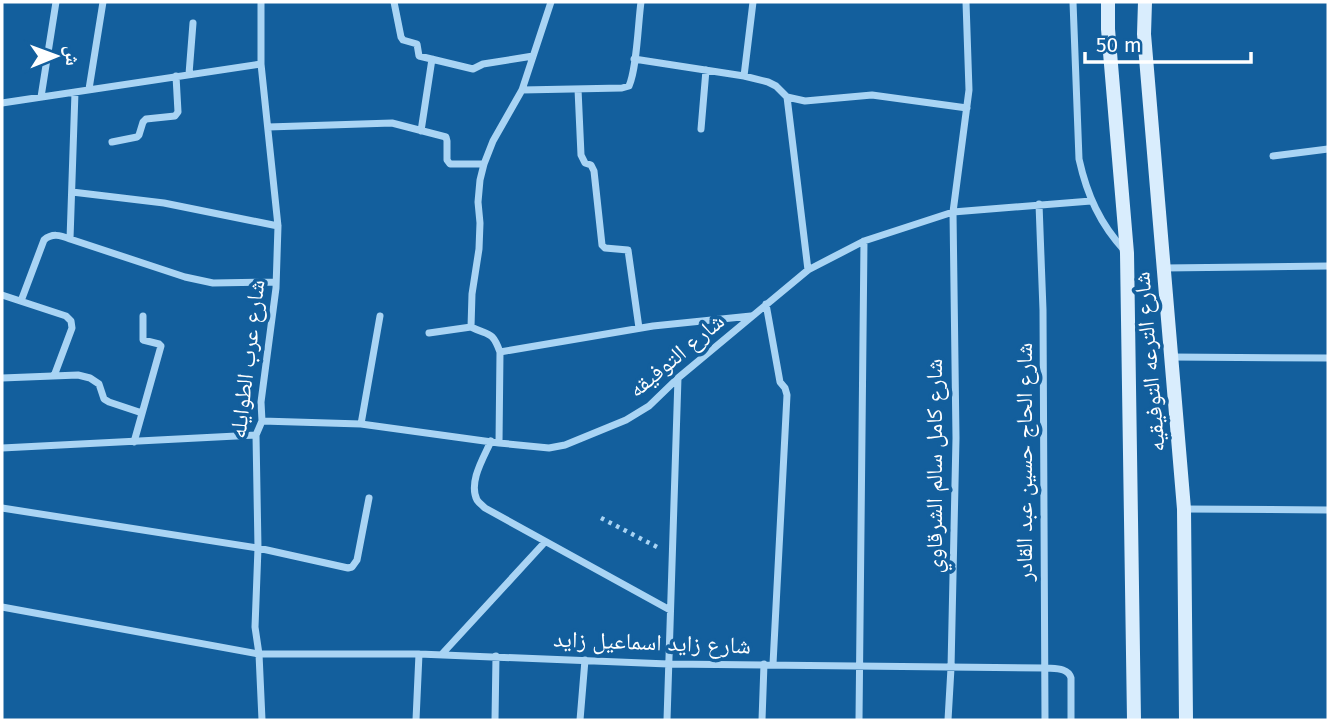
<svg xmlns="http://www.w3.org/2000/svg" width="1330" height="722" font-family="'Fira Sans','Noto Naskh Arabic',sans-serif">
	<rect width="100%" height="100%" fill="#135f9d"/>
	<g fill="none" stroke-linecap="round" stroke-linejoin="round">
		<path stroke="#a9d4f4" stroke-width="4.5" stroke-dasharray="3.5 5" stroke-linecap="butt" d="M601,518L659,548"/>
		<path stroke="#a9d4f4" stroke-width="7" d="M261,2V64L278,226L276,288L261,402L262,421L256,435L258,548L255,627L259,654L262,720
			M394,2L401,37L403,40L417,44L419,56L473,69L483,64L533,56
			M1073,2L1079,159C1087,195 1100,224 1125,251
			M634,59L744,76L768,82L776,86L787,97L808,270
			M189,74L193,23
			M744,76L753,2
			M89,89L103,2
			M578,89L581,155L585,163L591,165L594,171L602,245L605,248L628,250L639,328
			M522,90L622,88L629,86C637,68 638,23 641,2
			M41,97L56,2
			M787,97L805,101L872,95L967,108
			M2,103L261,64
			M268,127L392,123L446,137L447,141V160L450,164H484
			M701,129L706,70
			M421,131L432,59
			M112,142L137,137L139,135L143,122L146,119L175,116L178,112L176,76
			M1273,156L1328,149
			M72,192L164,203L278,226
			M1039,204L1043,310L1045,720
			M70,239L185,277L213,283L276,282
			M1164,268L1328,266
			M2,295L66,316L71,321L72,328L54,376
			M21,301L44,240C52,233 60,235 70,239L75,92
			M766,304L780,382L785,388L787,395L773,664
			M429,333L471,327
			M500,352L653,326L751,316
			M1171,357L1328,358
			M2,378L78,375L90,378L99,384L104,399L109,402L142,413
			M262,421L361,424L499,443L549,448L565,445L626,420L649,406L678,378L808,270L864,241L953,212L1091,201
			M361,424L380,316
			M491,441C484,457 468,482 477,500C479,503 482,505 485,508L670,610
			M134,442L161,346L159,344L143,340V316
			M499,443L500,352C492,330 489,336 471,327L472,294L479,249L480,223L478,202L480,180L484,164L493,141L522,90L551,2
			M2,448L256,435
			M2,508L258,548L348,568L352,567L357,560L369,498
			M1184,509L1328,510
			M2,607L259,654H419L668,664L1045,668C1054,669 1068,667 1071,678V720
			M442,654L545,542
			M416,720L419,654
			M495,720L496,656
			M580,720L585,660
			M667,720L678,378
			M762,720L764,664
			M859,720L864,241
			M948,720L951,668L956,438L953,212L969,90L966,2"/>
		<path stroke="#d9edfd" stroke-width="14" d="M1108,2V29L1127,253L1134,720
			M1145,2L1144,34L1184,509L1186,720"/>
	</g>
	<g text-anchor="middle" stroke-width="7" stroke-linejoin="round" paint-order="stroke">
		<g font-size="23" fill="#fff" stroke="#135f9d">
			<text transform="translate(676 355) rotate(-40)" y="8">شارع التوفيقه</text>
			<text transform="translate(247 359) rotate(-83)" y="8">شارع عرب الطوايله</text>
			<text transform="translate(1149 362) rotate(-95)" y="8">شارع الترعه التوفيقيه</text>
			<text transform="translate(1024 462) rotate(-90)" y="8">شارع الحاج حسين عبد القادر</text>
			<text transform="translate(934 466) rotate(-90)" y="8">شارع كامل سالم الشرقاوي</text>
			<text transform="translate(652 642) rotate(2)" y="8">شارع زايد اسماعيل زايد</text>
		</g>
	</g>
	<rect width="1330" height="722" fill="none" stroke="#ffffff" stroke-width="7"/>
	<g transform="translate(56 56) rotate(89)" stroke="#135f9d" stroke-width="5" paint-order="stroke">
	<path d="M0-5L12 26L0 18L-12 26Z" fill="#ffffff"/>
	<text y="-10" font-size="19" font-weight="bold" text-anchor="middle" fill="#ffffff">ش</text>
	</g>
	<path d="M1085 52v10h166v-10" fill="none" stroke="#ffffff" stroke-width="3.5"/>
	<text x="1096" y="52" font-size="21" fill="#ffffff" stroke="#135f9d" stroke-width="5" paint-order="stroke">50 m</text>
</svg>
